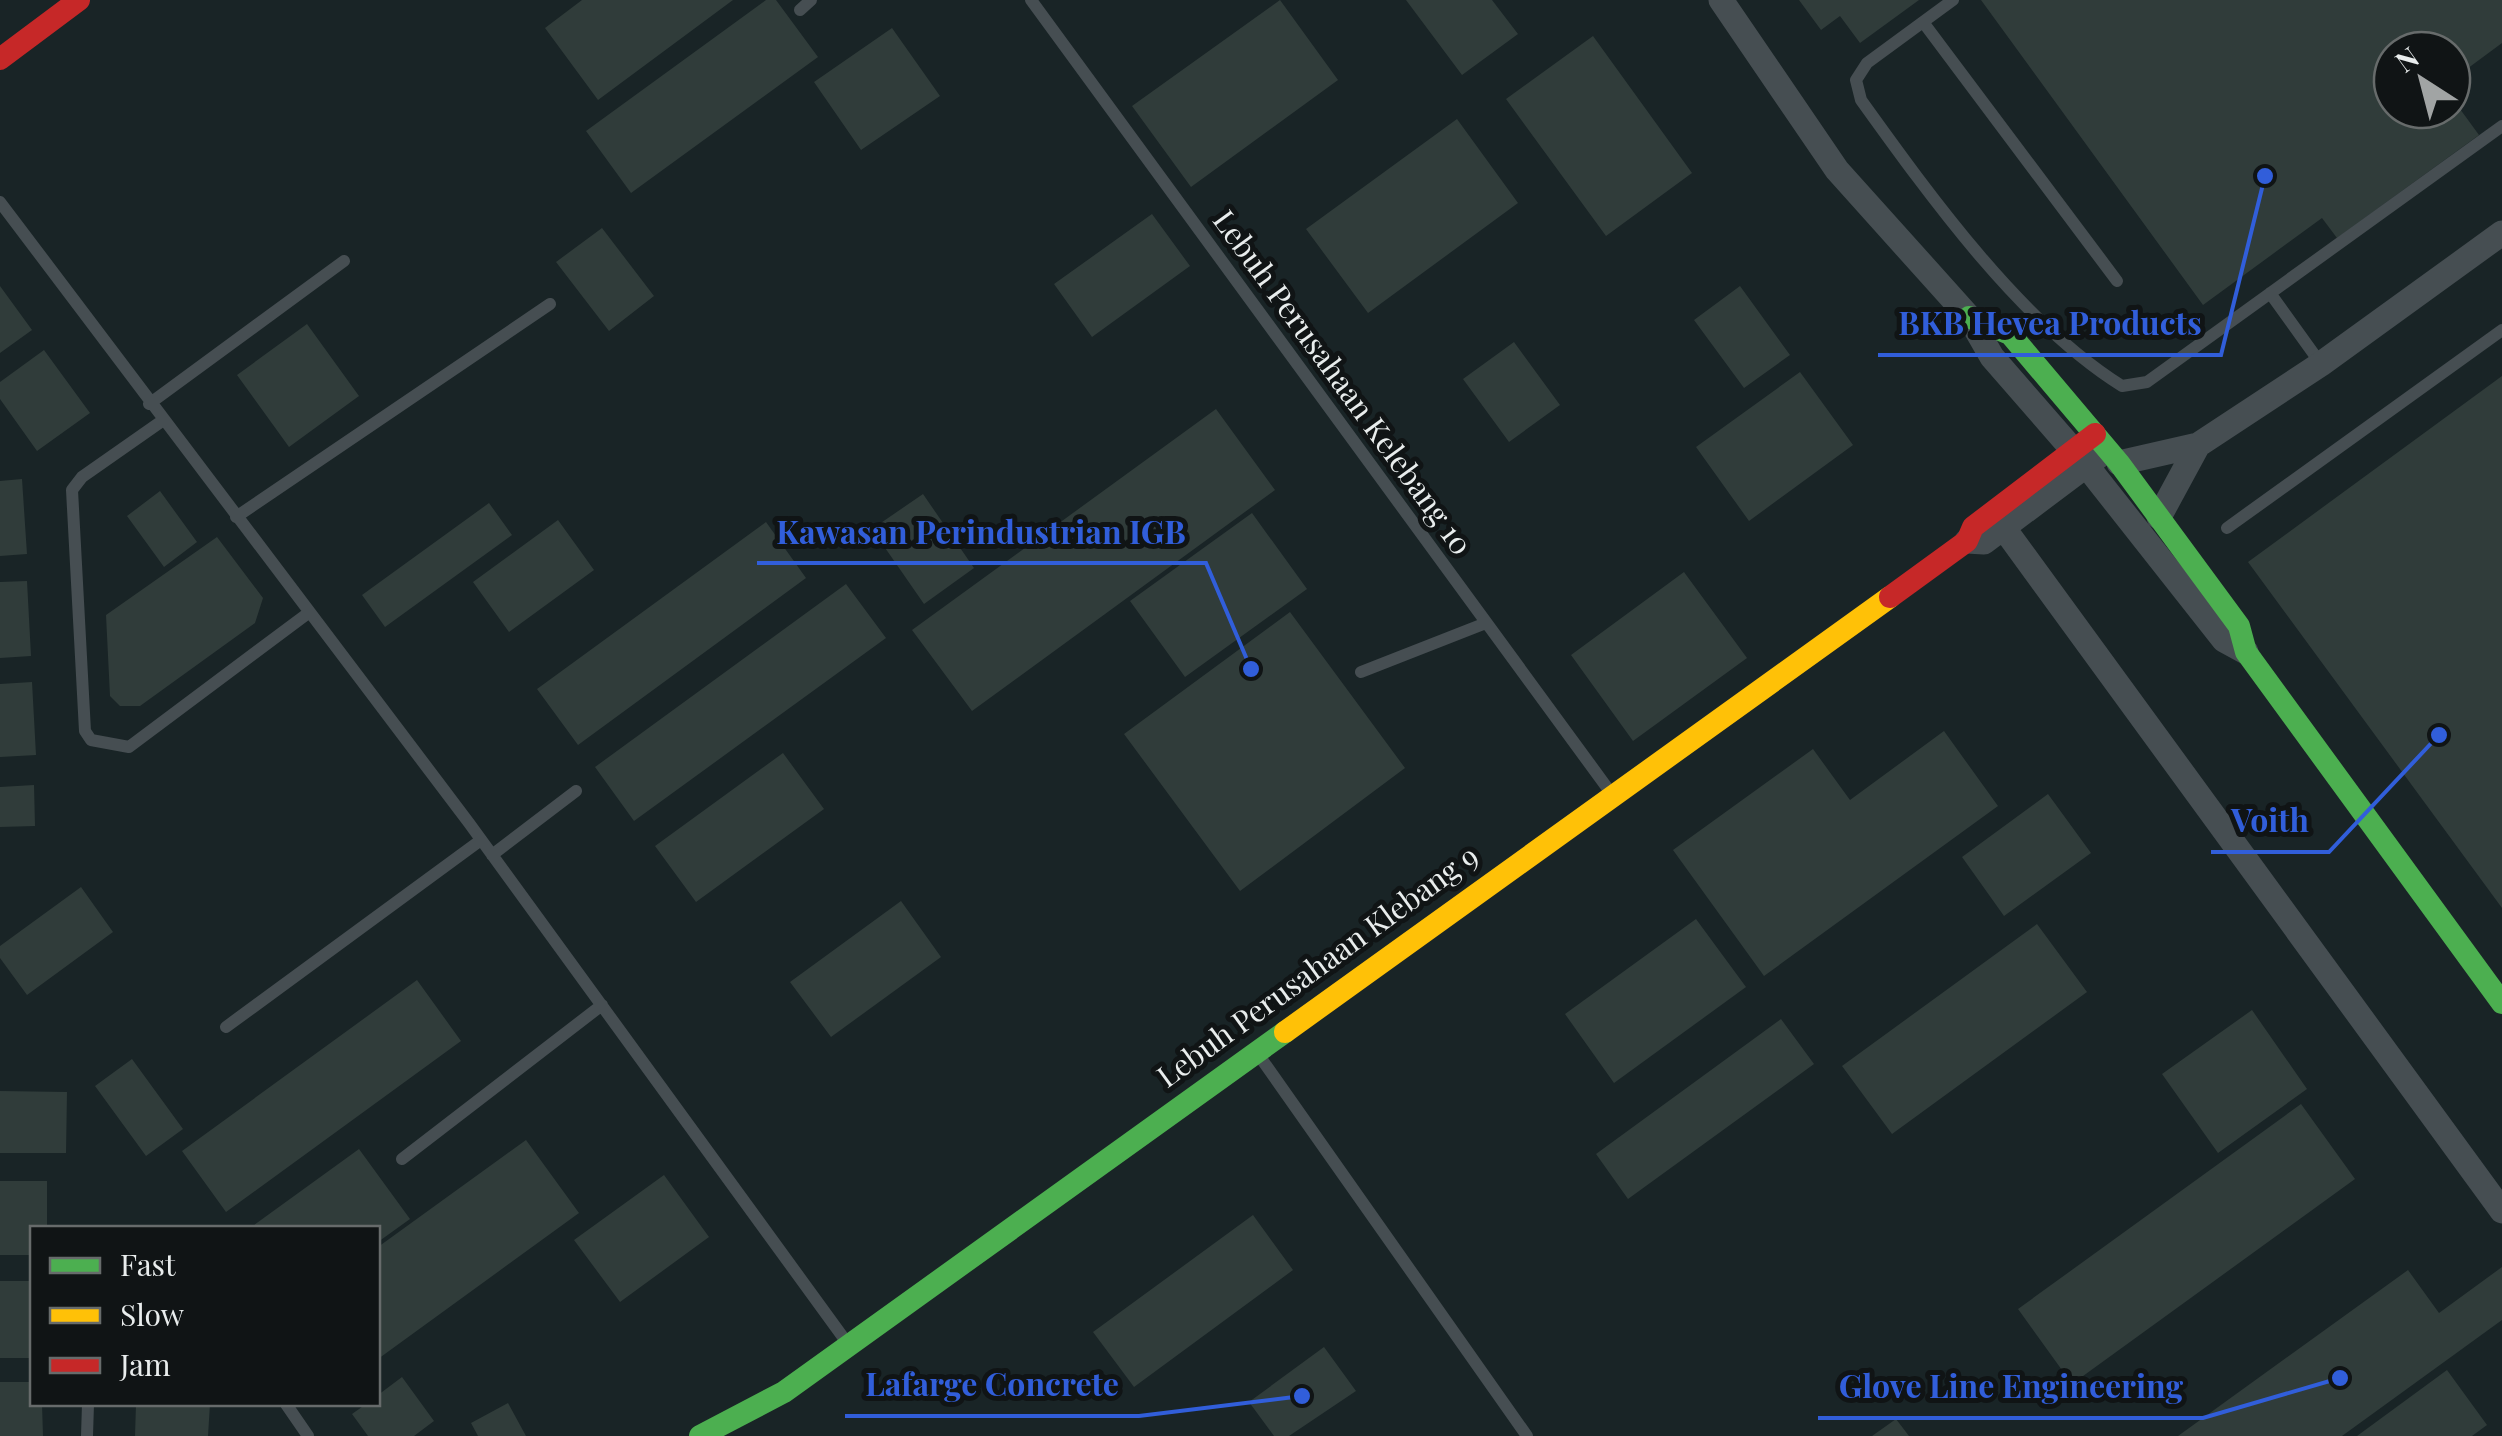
<svg xmlns="http://www.w3.org/2000/svg" width="2502" height="1436" font-family="'Playfair Display',serif">
	<rect width="100%" height="100%" fill="#1a1c1d"/>
	<path fill="#192426" fill-rule="evenodd" d="M0,0H2502V1436H0ZM2392,50H2452V110H2392ZM32,1228H378V1404H32Z"/>
	<path fill="#303c3a" d="M582,0H733L598,100L545,28Z
		M766,0H776L818,57L631,193L586,131Z
		M1280,0L1338,80L1191,187L1132,106Z
		M1406,0H1492L1518,34L1462,75Z
		M1799,0H1919L1860,43L1840,16L1821,30Z
		M1981,0H2502V43L2452,80V50H2392V110H2452V98L2479,135L2337,238L2322,218L2203,305Z
		M892,28L940,96L861,150L814,82Z
		M1593,36L1692,173L1606,236L1506,99Z
		M1457,119L1518,203L1368,313L1306,229Z
		M1152,214L1190,266L1092,337L1054,284Z
		M602,228L654,296L609,331L556,262Z
		M0,286L32,330L0,353Z
		M1740,286L1790,355L1744,388L1694,320Z
		M307,324L359,396L289,447L237,375Z
		M1514,342L1560,405L1509,442L1463,379Z
		M44,350L90,413L37,451L0,399V382Z
		M1800,372L1853,445L1749,521L1696,447Z
		M2502,376V908L2248,562Z
		M1216,409L1275,490L972,711L912,630Z
		M22,479L27,554L0,556V481Z
		M160,491L197,542L164,567L127,516Z
		M923,494L974,568L924,604L872,529Z
		M489,503L512,535L385,627L362,595Z
		M1252,513L1307,589L1185,677L1130,601Z
		M558,520L594,570L509,632L473,582Z
		M766,522L806,578L578,745L537,689Z
		M217,537L263,598L255,623L140,706H120L110,696L106,615Z
		M1684,572L1747,658L1633,741L1571,655Z
		M27,581L31,656L0,658V582Z
		M846,584L886,638L634,821L595,767Z
		M1290,612L1405,768L1240,891L1124,734Z
		M32,682L36,755L0,757V684Z
		M1944,731L1998,806L1764,976L1673,850L1813,749L1850,800Z
		M783,753L824,809L696,902L655,846Z
		M34,785L35,826L0,827V787Z
		M2048,794L2091,853L2004,916L1962,857Z
		M81,887L113,932L27,995L0,958V946Z
		M901,901L941,957L831,1037L790,982Z
		M1696,919L1746,987L1614,1083L1565,1014Z
		M2037,924L2087,992L1892,1134L1842,1066Z
		M417,980L461,1041L226,1212L182,1151Z
		M2252,1010L2307,1089L2218,1153L2162,1074Z
		M1781,1019L1814,1064L1628,1199L1596,1154Z
		M132,1059L183,1129L146,1156L95,1086Z
		M0,1091L67,1092L66,1153H0Z
		M2301,1104L2355,1179L2072,1384L2018,1309Z
		M526,1140L579,1213L378,1359V1247Z
		M359,1149L410,1219L378,1242V1228H250Z
		M664,1175L709,1237L620,1302L574,1240Z
		M0,1181H47V1228H32V1255H0Z
		M1253,1215L1293,1270L1134,1387L1093,1332Z
		M2502,1267V1320L2342,1436H2178L2408,1270L2439,1313Z
		M0,1281H32V1358H0Z
		M1324,1347L1356,1391L1289,1436H1274L1249,1402Z
		M2447,1370L2487,1425L2472,1436H2357Z
		M402,1377L434,1421L414,1436H368L352,1414L366,1404H378V1395Z
		M0,1382H32V1404H42L43,1436H0Z
		M508,1403L526,1436H478L471,1423Z
		M136,1404H210L208,1436H135Z
		M1896,1419L1909,1436H1872Z"/>
	<g fill="none" stroke-linecap="round" stroke-linejoin="round">
		<path stroke="#464e52" stroke-width="12" d="M1031,0L1611,793
			M1953,0L1867,63L1856,80L1861,100C1930,196 2021,323 2122,386L2147,382L2502,126
			M800,10L811,0
			M1923,22L2117,281
			M0,202L469,823L848,1344
			M2270,293L2321,364
			M149,404L344,261
			M162,421L82,477L72,490L85,731L91,740L129,747L307,614
			M236,517L550,304
			M2227,528L2502,330
			M1361,672L1486,623
			M492,855L576,791
			M226,1027L481,840
			M1258,1054L1527,1436
			M402,1159L602,1005
			M286,1404L308,1436
			M87,1436L88,1404"/>
		<path stroke="#464e52" stroke-width="25" d="M1721,0L1837,170L1969,317L1992,357L2086,465L2224,640L2246,652
			M2119,463L2198,445L2321,364L2502,233
			M2159,517L2198,445
			M2003,527L2502,1211
			M1967,541L1984,542L2100,455"/>
		<path stroke="#4caf50" stroke-width="22" d="M1969,317L2010,334L2119,463L2239,626L2246,652L2502,1003
			M700,1436L784,1392L1285,1032"/>
		<path stroke="#ffc107" stroke-width="22" d="M1285,1032L1890,597"/>
		<path stroke="#c62828" stroke-width="22" d="M0,59L79,0
			M1890,597L1967,541L1973,527L2095,434"/>
	</g>
	<g text-anchor="middle" stroke-width="10" stroke-linejoin="round" paint-order="stroke">
		<g font-size="30" fill="#e9eded" stroke="#101415">
			<text transform="translate(1342 383) rotate(54)" y="10">Lebuh Perusahaan Kelebang 10</text>
			<text transform="translate(1318 967) rotate(-36)" y="10">Lebuh Perusahaan Klebang 9</text>
		</g>
	</g>
	<path fill="none" stroke="#315eda" stroke-width="4" d="M2265 176L2221 355H1878M1251 669L1206 563H757M2439 735L2329 852H2211M1302 1396L1139 1416H845M2340 1378L2203 1418H1818"/>
	<g fill="#315eda" stroke="#101415" stroke-width="4">
		<circle cx="2265" cy="176" r="10"/>
		<circle cx="1251" cy="669" r="10"/>
		<circle cx="2439" cy="735" r="10"/>
		<circle cx="1302" cy="1396" r="10"/>
		<circle cx="2340" cy="1378" r="10"/>
	</g>
	<g font-size="32" text-anchor="middle" font-weight="bold" fill="#315eda" stroke="#101415" stroke-width="10" stroke-linejoin="round" paint-order="stroke">
		<text x="2050" y="335">BKB Hevea Products</text>
		<text x="981" y="544">Kawasan Perindustrian IGB</text>
		<text x="2270" y="832">Voith</text>
		<text x="992" y="1396">Lafarge Concrete</text>
		<text x="2011" y="1398">Glove Line Engineering</text>
	</g>
	<rect x="30" y="1226" width="350" height="180" fill="#101415" stroke="#676b6b" stroke-width="2.5"/>
	<rect x="50" y="1258" width="50" height="15" fill="#4caf50" stroke="#676b6b" stroke-width="2.5"/>
	<text x="120" y="1276" font-size="30" fill="#e9eded">Fast</text>
	<rect x="50" y="1308" width="50" height="15" fill="#ffc107" stroke="#676b6b" stroke-width="2.5"/>
	<text x="120" y="1326" font-size="30" fill="#e9eded">Slow</text>
	<rect x="50" y="1358" width="50" height="15" fill="#c62828" stroke="#676b6b" stroke-width="2.5"/>
	<text x="120" y="1376" font-size="30" fill="#e9eded">Jam</text>
	<g transform="translate(2422 80) rotate(324)"><circle r="48" fill="#101415" stroke="#676b6b" stroke-width="2.5"/>
	<path d="M0-8L18 38L0 25L-18 38Z" fill="#a1a4a4"/>
	<text y="-15" font-size="28" font-weight="bold" text-anchor="middle" fill="#e9eded">N</text>
	</g>
</svg>
